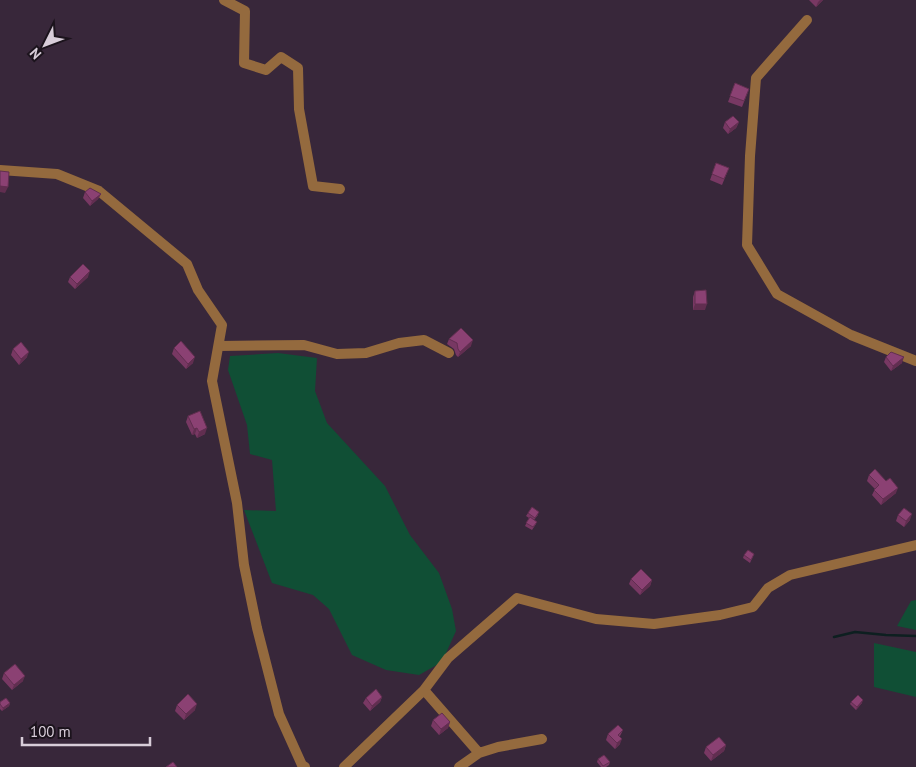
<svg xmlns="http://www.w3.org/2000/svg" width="916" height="767" font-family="'PT Sans',sans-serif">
	<rect width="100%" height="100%" fill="#38273a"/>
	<path fill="#104f35" d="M278,353L317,358L315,391L327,423L385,486L410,535L439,573L452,609L456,631L442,662L419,675L386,670L352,655L329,609L313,595L272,583L244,510L276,511L272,460L250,454L247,425L228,370L230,356Z
		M916,600V630L897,626L911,601Z
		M874,643L916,652V697L874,687Z"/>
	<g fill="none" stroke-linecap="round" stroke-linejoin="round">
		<path stroke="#0d1f20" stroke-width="2.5" d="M834,637L855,632L886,635L916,636"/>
		<path stroke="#946a3e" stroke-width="10" d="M224,0L245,11L244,63L266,70L281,57L298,68L299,109L313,186L340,189
			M807,20L756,78L750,156L747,245L777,294L851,335L916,361
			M0,170L57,174L99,191L187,264L198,290L222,325L212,381L237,503L244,565L257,628L279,714L302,765L305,767
			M219,346L304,345L337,354L366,353L399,343L424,340L449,353
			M479,753L498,747L542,739
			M344,767L424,690
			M459,767L479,753L424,690L448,658L517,598L596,619L654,624L720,615L753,607L768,588L790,575L916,545"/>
	</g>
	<path fill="#783863" d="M809,0H823L816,7Z
		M735,83L749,89L742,107L728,102Z
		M725,122H739L736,128L728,134L723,128Z
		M716,163L729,168L722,185L710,180Z
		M85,192L101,194L98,199L90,206L83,198Z
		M70,277H88L75,289L68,282Z
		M695,291L705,310H693V297Z
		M449,339L471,346L458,357L456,355L454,349L447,344Z
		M174,348L193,363L186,369L172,354Z
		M13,349L27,357L19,365L11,355Z
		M886,357L902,363L891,371L884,362Z
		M188,416L205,434L197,438L195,434L192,435L186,422Z
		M869,475L896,493L881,505L872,495L875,489L867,481Z
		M528,513L538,515L534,520L536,524L532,530L525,526L529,518L526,516Z
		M898,515L910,520L904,527L896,521Z
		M754,554L750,563L743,558L744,555Z
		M631,579L652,580L650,586L640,595L629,584Z
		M4,673L23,681L12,690L2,679Z
		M382,697L380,702L370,711L363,703L366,698Z
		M0,702L10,703L9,706L2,711L0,709Z
		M851,702L862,703L856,710L850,704Z
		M177,705L195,710L184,720L175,711Z
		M433,720L450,722L448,728L439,735L431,726Z
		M623,730L620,736V744L615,749L606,740L608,734Z
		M726,745L724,751L711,761L704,753L706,747Z
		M598,759L610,762L609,765L606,767H601L597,762Z"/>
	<path fill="#612e50" d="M820,0H823L816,7L818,2Z
		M739,122L736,128L728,134L730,129Z
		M0,186L8,187L5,193L0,192Z
		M101,194L98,199L90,206L92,201Z
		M90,271L88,277L75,289L77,284Z
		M695,304H707L705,310H693Z
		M473,340L471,346L458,357L460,352Z
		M29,352L27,357L19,365L21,359Z
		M195,357L193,363L186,369L188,364Z
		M904,357L902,363L891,371L893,366Z
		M197,428L195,434L192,435L194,429Z
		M207,428L205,434L197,438L199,432Z
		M898,488L896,493L881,505L883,499Z
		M912,514L910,520L904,527L906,521Z
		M652,580L650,586L640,595L642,590Z
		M25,676L23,681L12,690L14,685Z
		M382,697L380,702L370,711L372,706Z
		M863,700L862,703L856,710L857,707Z
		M10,703L9,706L2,711L3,708Z
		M197,704L195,710L184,720L186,714Z
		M450,722L448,728L439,735L441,729Z
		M622,739L620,744L615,749L617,743Z
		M726,745L724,751L711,761L713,755Z"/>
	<path fill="#8b4173" stroke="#612e50" d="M735,83L749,89L744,101L730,96Z
		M733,116L739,122L730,129L725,122Z
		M716,163L729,168L724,179L712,174Z
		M0,171L9,172L8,187L0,186Z
		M90,188L101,194L92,201L85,192Z
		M83,264L90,271L77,284L70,277Z
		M706,290L707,304H695V291Z
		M461,328L473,340L460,352L458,349L457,343L449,339Z
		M181,341L195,357L188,364L174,348Z
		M21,342L29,352L21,359L13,349Z
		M891,352L904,357L893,366L886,357Z
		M200,411L207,428L199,432L197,428L194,429L188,416Z
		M875,469L886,481L890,478L898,488L883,499L874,490L879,485L869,475Z
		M532,507L539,512L535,518L528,513Z
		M904,508L912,514L906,521L898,515Z
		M530,517L537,522L533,527L526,523Z
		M748,550L754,554L751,560L744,555Z
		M641,569L652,580L642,590L631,579Z
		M15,664L25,676L14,685L4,673Z
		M376,689L382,697L372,706L366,698Z
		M188,694L197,704L186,714L177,705Z
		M858,695L863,700L857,707L851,702Z
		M6,698L10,703L3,708L0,704V702Z
		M442,713L450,722L441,729L433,720Z
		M618,725L623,730L618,735L622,739L617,743L608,734Z
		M719,737L726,745L713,755L706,747Z
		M604,755L610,762L603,766L598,759Z
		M173,762L177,767H166Z"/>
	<g transform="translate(45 45) rotate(228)" stroke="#1b131c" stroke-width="4" paint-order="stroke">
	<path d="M0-4L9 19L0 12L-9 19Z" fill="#d8cdd9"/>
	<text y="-8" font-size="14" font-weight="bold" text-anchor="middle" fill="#d8cdd9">N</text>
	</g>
	<path d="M22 737v8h128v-8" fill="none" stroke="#d8cdd9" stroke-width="2.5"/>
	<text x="30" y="737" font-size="15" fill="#d8cdd9" stroke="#1b131c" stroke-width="4" paint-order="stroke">100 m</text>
</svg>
